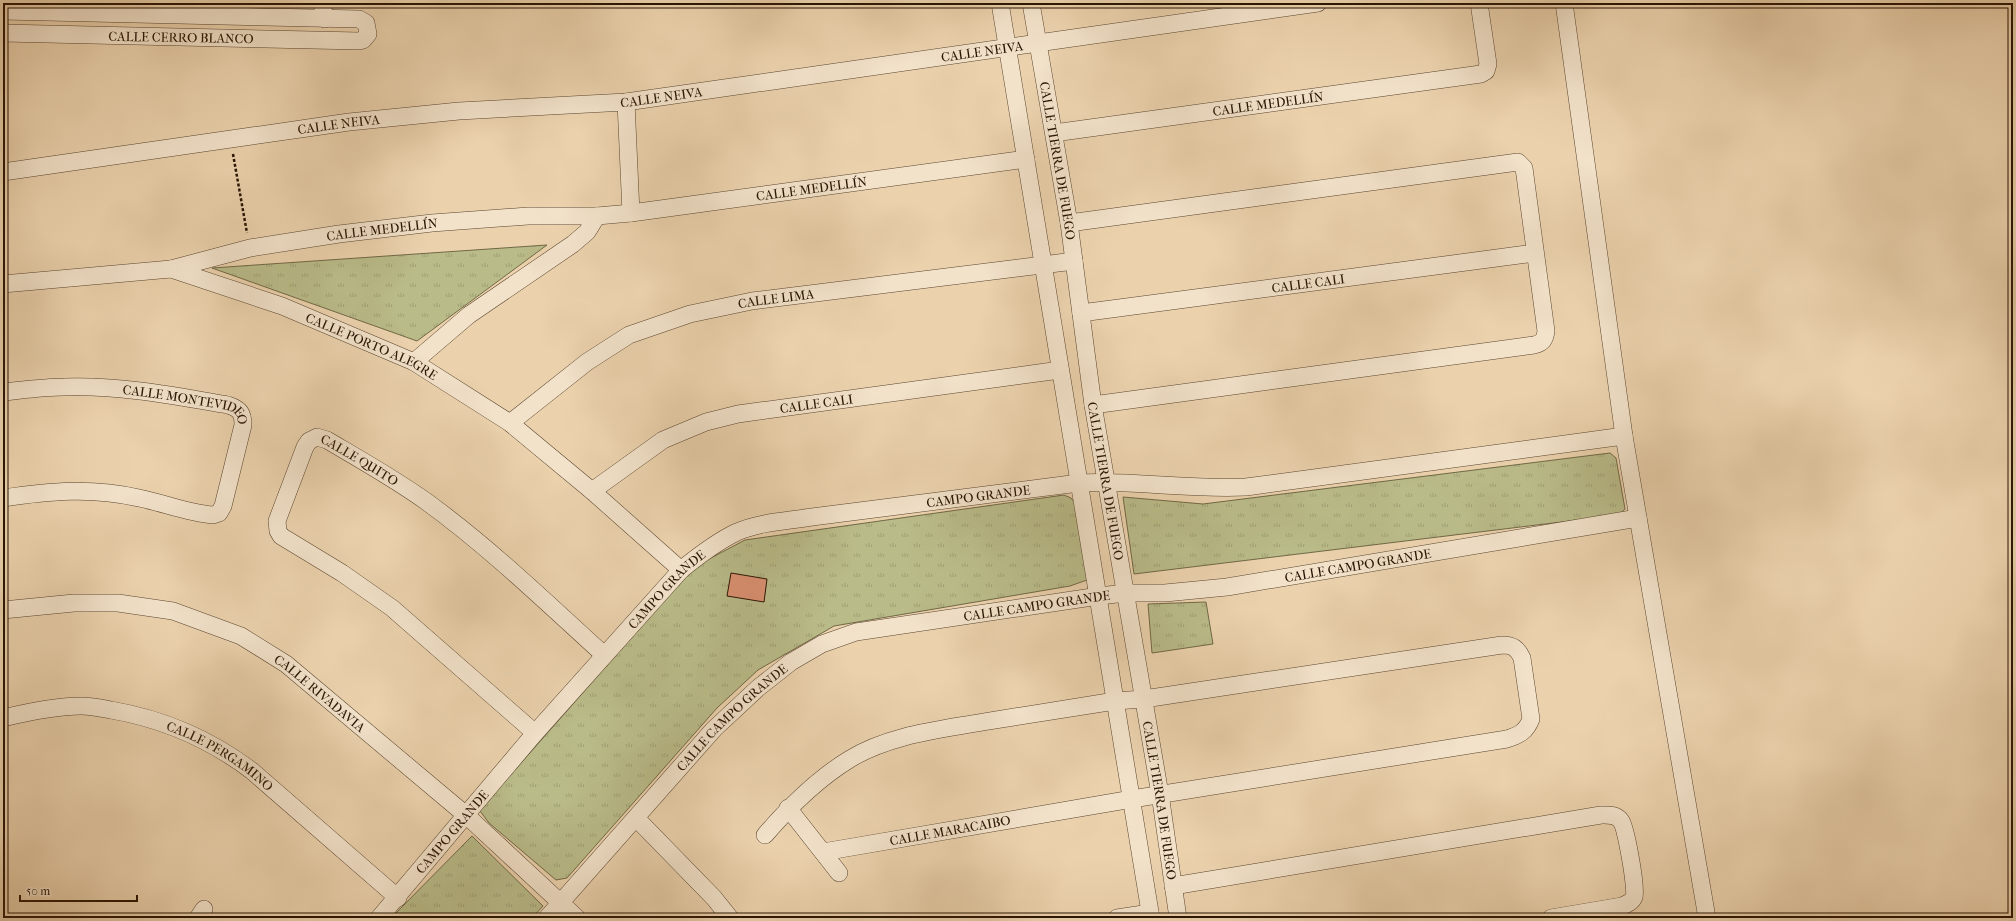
<svg xmlns="http://www.w3.org/2000/svg" width="2016" height="921" font-family="'IM FELL French Canon',serif">
	<defs>
		<pattern id="park-tufts" width="24" height="20" patternUnits="userSpaceOnUse"><rect width="24" height="20" fill="#b9bb89"/><path d="M3 7l-1-3M5 7V3M7 7l1-3M15 17l-1-3M17 17v-4M19 17l1-3" fill="none" stroke="#9fa075"/></pattern>
	</defs>
	<rect width="100%" height="100%" fill="#ebd2ad"/>
	<filter id="stains"><feTurbulence type="fractalNoise" baseFrequency=".005" numOctaves="4"/><feColorMatrix values="0 0 0 0 .2 0 0 0 0 .09 0 0 0 0 .02 0 0 0 .5 -.17"/></filter>
	<radialGradient id="worn" r=".72"><stop offset=".6" stop-color="#630" stop-opacity="0"/><stop offset="1" stop-color="#630" stop-opacity=".3"/></radialGradient>
	<path fill="url(#park-tufts)" stroke="#716846" d="M547,245L417,341L212,268Z
		M1610,453L1616,458L1625,509L1619,515L1134,574L1123,497L1203,504Z
		M1064,495L1071,498L1075,503L1087,580L1070,586L834,626L758,670L717,708L567,878L556,880L489,823L480,811L484,805L684,578L707,560L745,540Z
		M1206,602L1213,644L1152,653L1148,604Z
		M472,836L543,906L532,918H391Z"/>
	<path fill="#da9172" stroke="#291403" d="M731,573L767,579L764,602L727,596Z"/>
	<g fill="none" stroke-linecap="round" stroke-linejoin="round">
		<defs>
			<g id="minor">
				<path d="M322,3L325,19"/>
				<path d="M1000,3L1151,918"/>
				<path id="s1" d="M1031,3L1069,223L1093,405L1160,794L1178,918"/>
				<path d="M1564,3L1624,436L1707,918"/>
				<path d="M3,11L359,19L366,23L368,34L363,40L359,41L3,33"/>
				<path d="M626,102L631,213"/>
				<path id="s2" d="M1054,133L1481,74L1486,71L1488,64L1479,3"/>
				<path id="s3" d="M3,172L349,122L459,111L626,102L1318,3"/>
				<path d="M1069,223L1518,162L1524,168L1546,331C1545,339 1543,343 1534,345L1093,405"/>
				<path id="s4" d="M171,269L250,248L339,234L432,223L528,216H597L631,213L1026,159"/>
				<path id="s5" d="M3,284L171,269L282,306L414,362L510,423L592,491L681,570"/>
				<path id="s6" d="M1081,313L1535,253"/>
				<path d="M414,362L469,315L573,244L587,232L597,216"/>
				<path id="s7" d="M3,392C23,390 44,387 64,387C119,385 175,396 228,405C240,409 243,413 243,425L223,506L219,513L213,515C188,513 164,503 139,498C92,487 50,491 3,498"/>
				<path id="s8" d="M510,423L587,362L629,335L690,314L752,301L1074,261"/>
				<path id="s9" d="M592,491L663,440L706,422L738,414L1060,370"/>
				<path id="s10" d="M3,610L74,603H118L173,611L241,636L286,664L467,816L577,918"/>
				<path id="s11" d="M3,718C28,712 55,706 81,706C91,706 101,708 111,710C163,719 210,739 252,771L398,898"/>
				<path id="s12" d="M535,733L392,608L342,573L281,536L278,531L277,521L305,447L309,441L317,437L327,440C361,460 395,479 427,502C490,548 547,603 604,655"/>
				<path d="M788,808L839,873"/>
				<path d="M636,818L714,898L730,918"/>
				<path d="M765,835C790,806 817,779 850,759C889,735 939,730 983,722C1027,715 1071,708 1115,701L1144,699L1502,645C1513,645 1517,648 1522,658L1531,719C1526,732 1519,735 1507,739L1132,799L823,852"/>
				<path d="M1173,886L1601,815C1608,815 1616,814 1621,821C1626,828 1637,889 1634,897C1632,902 1627,904 1622,906L1551,918"/>
				<path d="M198,918L204,909"/>
				<path id="s13" d="M379,918L535,733L681,570C698,556 716,542 737,532C760,522 788,521 812,517L1079,483C1134,480 1190,490 1246,487L1624,436"/>
				<path id="s14" d="M547,918L714,729L758,688L791,662L822,644L856,632L1099,596L1126,593H1165L1227,587L1638,518"/>
				<path d="M1117,918L1150,913"/>
			</g>
		</defs>
		<use href="#minor" stroke="#5a442e" stroke-width="18"/>
		<path stroke="#291403" stroke-width="2.5" stroke-dasharray="3 2" stroke-linecap="butt" d="M233,154L247,233"/>
		<use href="#minor" stroke="#f2e2ca" stroke-width="17"/>
	</g>
	<g text-anchor="middle" stroke-width="4" stroke-linejoin="round" paint-order="stroke">
		<g font-size="13" fill="#291403" stroke="#f2e2ca">
			<text transform="translate(181 37) rotate(1)" y="5">CALLE CERRO BLANCO</text>
			<text dy="5" stroke="none"><textPath href="#s3" startOffset="987">CALLE NEIVA</textPath></text>
			<text dy="5" stroke="none"><textPath href="#s3" startOffset="663">CALLE NEIVA</textPath></text>
			<text dy="5" stroke="none"><textPath href="#s2" startOffset="216">CALLE MEDELLÍN</textPath></text>
			<text dy="5" stroke="none"><textPath href="#s3" startOffset="339">CALLE NEIVA</textPath></text>
			<text dy="5" stroke="none"><textPath href="#s1" startOffset="160">CALLE TIERRA DE FUEGO</textPath></text>
			<text dy="5" stroke="none"><textPath href="#s4" startOffset="647">CALLE MEDELLÍN</textPath></text>
			<text dy="5" stroke="none"><textPath href="#s4" startOffset="215">CALLE MEDELLÍN</textPath></text>
			<text dy="5" stroke="none"><textPath href="#s6" startOffset="229">CALLE CALI</textPath></text>
			<text dy="5" stroke="none"><textPath href="#s8" startOffset="300">CALLE LIMA</textPath></text>
			<text dy="5" stroke="none"><textPath href="#s5" startOffset="384">CALLE PORTO ALEGRE</textPath></text>
			<text dy="5" stroke="none"><textPath href="#s9" startOffset="246">CALLE CALI</textPath></text>
			<text dy="5" stroke="none"><textPath href="#s7" startOffset="187">CALLE MONTEVIDEO</textPath></text>
			<text dy="5" stroke="none"><textPath href="#s12" startOffset="482">CALLE QUITO</textPath></text>
			<text dy="5" stroke="none"><textPath href="#s1" startOffset="484">CALLE TIERRA DE FUEGO</textPath></text>
			<text dy="5" stroke="none"><textPath href="#s13" startOffset="773">CAMPO GRANDE</textPath></text>
			<text dy="5" stroke="none"><textPath href="#s14" startOffset="933">CALLE CAMPO GRANDE</textPath></text>
			<text dy="5" stroke="none"><textPath href="#s13" startOffset="437">CAMPO GRANDE</textPath></text>
			<text dy="5" stroke="none"><textPath href="#s14" startOffset="609">CALLE CAMPO GRANDE</textPath></text>
			<text dy="5" stroke="none"><textPath href="#s10" startOffset="341">CALLE RIVADAVIA</textPath></text>
			<text dy="5" stroke="none"><textPath href="#s14" startOffset="273">CALLE CAMPO GRANDE</textPath></text>
			<text dy="5" stroke="none"><textPath href="#s11" startOffset="229">CALLE PERGAMINO</textPath></text>
			<text dy="5" stroke="none"><textPath href="#s1" startOffset="808">CALLE TIERRA DE FUEGO</textPath></text>
			<text transform="translate(950 830) rotate(-10)" y="5">CALLE MARACAIBO</text>
			<text dy="5" stroke="none"><textPath href="#s13" startOffset="113">CAMPO GRANDE</textPath></text>
		</g>
	</g>
	<rect width="2016" height="921" fill="none" stroke="#ebd2ad" stroke-width="16"/>
	<rect x="4" y="4" width="2008" height="913" fill="none" stroke="#291403" stroke-width="2"/>
	<rect x="8" y="8" width="2000" height="905" fill="none" stroke="#291403"/>
	<path d="M20 895v6h117v-6" fill="none" stroke="#291403" stroke-width="2"/>
	<text x="26" y="895" font-size="12" fill="#291403" stroke="#f2e2ca" stroke-width="3" paint-order="stroke">50 m</text>
	<rect width="100%" height="100%" filter="url(#stains)"/>
	<rect width="100%" height="100%" fill="url(#worn)"/>
</svg>
